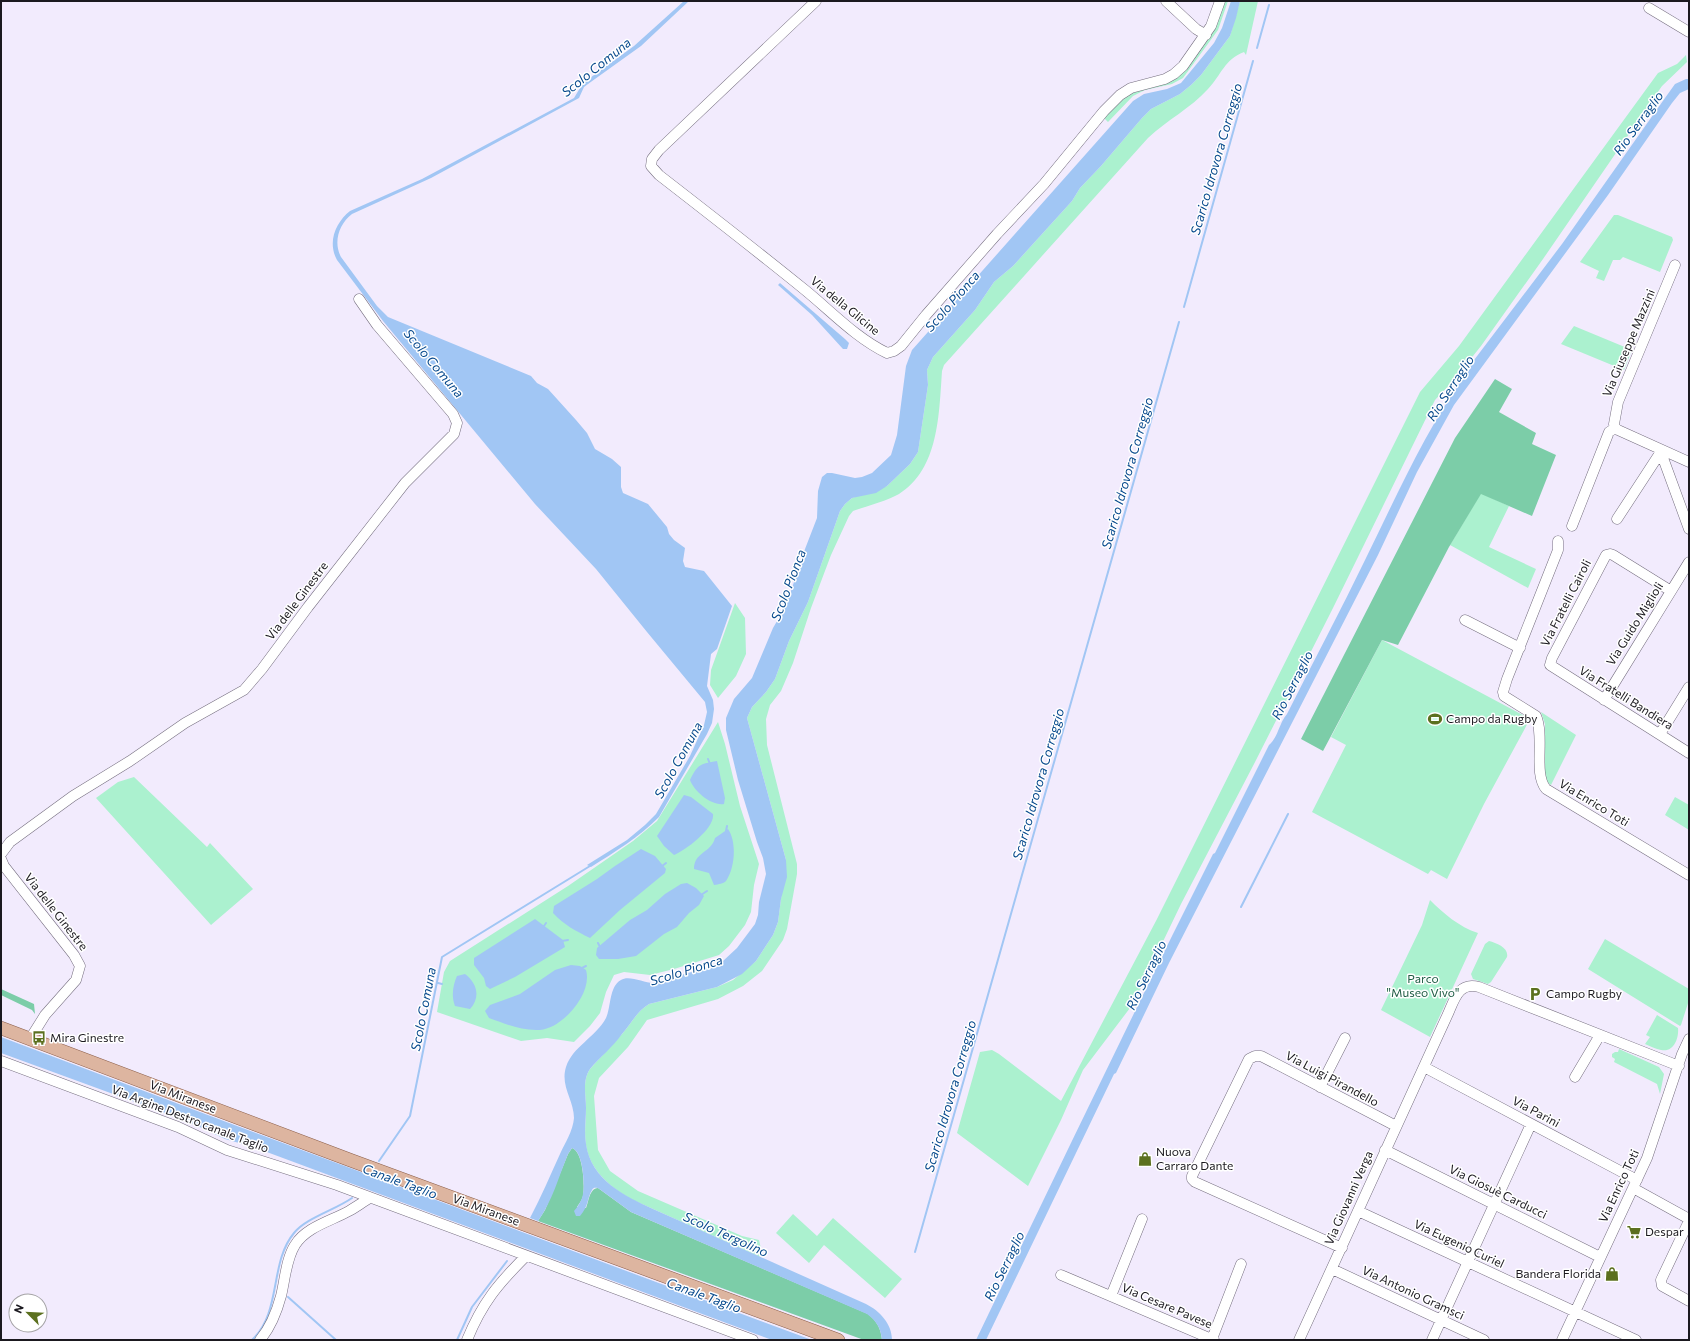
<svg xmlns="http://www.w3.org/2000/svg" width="1690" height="1341" font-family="Commissioner,sans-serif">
	<rect width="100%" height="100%" fill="#f2ebfd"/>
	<path fill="#abf1cf" d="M1223,1H1228L1218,30L1183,78L1172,84L1145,90L1133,96L1108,122L1102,116L1121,97L1168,80Z
		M1240,1H1258L1246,55L1244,52C1224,60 1222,74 1208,89C1191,108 1167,120 1148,138L944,365L942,371C939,414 939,469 899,494C889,500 865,507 853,511L849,516L831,555L811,608L793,663L781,691L770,705L766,719L767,745L797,864V874L787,929L783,940L762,971L743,986L718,999L647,1020L628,1047L599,1078L594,1096L598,1150L610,1171L638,1191L742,1236L759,1240L762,1253L760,1257L633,1200C611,1188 590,1171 586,1145C584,1133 586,1121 586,1108C586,1095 582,1081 590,1069C600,1057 612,1046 622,1034C632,1023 636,1012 649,1004L717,987L733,980L756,961L773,935L778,922L786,860L747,718L752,707L766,692L775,679L789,641L808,602L840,511L845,504L852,498L887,486L910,464L918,452L928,385L927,370L933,357L975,310L994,282L1013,266L1072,201L1080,188L1101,166L1142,118L1151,109L1180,94L1191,85L1201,75L1230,36Z
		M1686,55L1687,62L1662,86L1543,259L1481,346L1453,381L1435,400L1333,608L1254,764L1181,904L1133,1004L1083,1070L1061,1120L1028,1186L957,1133L980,1052L992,1050L999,1054L1061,1101L1157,919L1420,392L1459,346L1658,73L1677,64Z
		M1614,215H1618L1672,237L1673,240L1660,272L1623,257L1620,260H1613L1604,281L1596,278L1599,271L1580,262Z
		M1574,326L1632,350L1624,370L1561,344Z
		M1481,493L1509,506L1489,547L1536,569L1528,588L1450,545Z
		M735,603L745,618L746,654L736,676L718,698L710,685L711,670Z
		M1382,640L1530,719L1484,804L1447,879L1431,870L1428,874L1312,812L1346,745L1331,737Z
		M1541,712L1576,735L1551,785L1547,782L1545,777V724Z
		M718,722L725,744L740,806L759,864L754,885L751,912L745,925L729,946L719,955L674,969L650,975L624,972L614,975L606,992L600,1013L590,1026L574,1042L547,1038L521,1041L437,1012L444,972L450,961L568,886L633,841L657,821Z
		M134,777L207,847L210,843L253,889L211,925L96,798L118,782Z
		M1675,797L1689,805V830L1665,815Z
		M1430,900C1443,913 1459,927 1478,933L1430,1037L1381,1010L1422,925Z
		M1605,939L1689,989V1000L1681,1025L1680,1026L1588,969Z
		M1489,941C1497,943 1509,948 1507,957L1491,982L1488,984L1473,979L1471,974L1485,944Z
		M1657,1015L1678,1028C1679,1036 1675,1053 1661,1050C1656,1049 1650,1046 1645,1044L1650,1037L1646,1035Z
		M1619,1049L1659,1067L1664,1074L1660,1094L1657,1084L1614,1062L1615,1059L1612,1057V1054L1615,1052H1618Z
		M793,1214L817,1236L833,1218L902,1279L885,1298L824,1245L809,1263L776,1233Z"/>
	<path fill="#7ccda8" d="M1495,379L1512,389L1499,412L1536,433L1532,444L1556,455L1532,516L1481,494L1449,547L1398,645L1382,640L1323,751L1301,739L1455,438Z
		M1,989L34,1004L35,1014L32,1010L1,995Z
		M572,1148C583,1151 585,1185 583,1196C582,1200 579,1204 577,1207L586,1208C589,1201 589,1189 598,1188L631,1212L868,1314C877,1321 881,1329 882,1340H864L538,1221L545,1210L568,1154Z"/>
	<path fill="#a1c6f4" d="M684,1H689L641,46L588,84L584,87L579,98L431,178L352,214C339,224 333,242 341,257L377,306L388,317L531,376L537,383L548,389L576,420L587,433L595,449L612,459L621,467V487L623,493L648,504L667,527L669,534L674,540L685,548L683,561L685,567L704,571L732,606L717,649L711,654L707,686L713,700L714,709L712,723L707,734L659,817C639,837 615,852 591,867L587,865L627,840L645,825L656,814L690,756L704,725L707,712L705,702L647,632L596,569L535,504L383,321L337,260C327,242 336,222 350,211L422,179L574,98L583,83L634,46Z
		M1231,1H1240L1236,18L1230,36L1201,75L1191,85L1180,94L1151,109L1142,118L1101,166L1080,188L1072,201L1013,266L994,282L975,310L933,357L927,370L928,385L918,452L910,464L887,486L876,493L852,498L845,504L840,511L808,602L789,641L775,679L766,692L752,707L747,718L786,860L787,877L781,899L778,922L773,935L756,961L742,974L717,987L649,1004C636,1012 632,1023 622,1034C613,1047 600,1057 590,1069C582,1081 586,1095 586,1108C586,1120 584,1132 586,1144C591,1180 625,1196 653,1209L866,1304C880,1311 892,1324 892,1340H882C881,1329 877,1321 867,1314L631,1212L598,1188C595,1188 594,1187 592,1190C587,1198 589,1206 580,1216H576L574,1211C578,1207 582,1200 583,1194C585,1184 583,1151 572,1148L568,1154C559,1176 552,1202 538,1221L530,1218C541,1197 550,1176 560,1154C565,1143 573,1131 574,1118C574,1100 560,1086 566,1067C572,1047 596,1037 606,1018C611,1008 609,986 621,980C629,975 644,983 653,983L709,967L723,961L737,948L755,924L758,915L759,902L766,874L763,858L757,842L738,780L726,730V718L734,699L752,678L773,628L783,611L790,594L805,549L817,518L818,491L822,477L827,473H832L855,478L862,477L872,473L891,455L897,435L906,366L912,350L1133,101L1144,94L1167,89L1181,83L1214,43L1222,28Z
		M1686,79H1689V89L1680,93L1672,103L1608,195L1454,405L1417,472L1378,555L1169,963L1116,1073L1114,1074L986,1340H976C1054,1178 1132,1015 1213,854L1215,853L1269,745C1278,738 1279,723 1287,714C1313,662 1341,610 1366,558C1397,495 1425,431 1466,374L1468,368L1562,244L1665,98L1675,84Z
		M780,283L845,339L849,343L847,349H843L812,315L778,285Z
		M717,761L725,798L724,804C711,806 694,791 690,780C698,764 700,764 717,761Z
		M684,795L691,797L713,814C715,828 686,850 674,855L664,846L657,836Z
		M728,829C737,842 735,868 726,881C723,884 719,884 714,885L709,873L694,869C694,852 711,853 715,838Z
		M641,849L655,856L666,869L665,873L620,910L590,938C576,931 564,925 553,913L554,906L597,879L615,866Z
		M687,883L696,888L704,896L699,905L689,913L677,927L664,934L636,956L618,959H599L596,955L597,948L630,920L647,910L665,894L681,884Z
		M535,919L563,940L565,947L515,977L490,989L486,986L484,978L474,965V958Z
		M571,965L580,966L586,970C593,993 563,1028 540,1030C521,1031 506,1024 489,1018L485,1011L490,1005L520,994L555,970Z
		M465,974C477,983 481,997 470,1009L455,1006C451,996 453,985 457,976Z
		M1,1037L237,1126L812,1340H772L253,1147L225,1139L187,1121L1,1053Z"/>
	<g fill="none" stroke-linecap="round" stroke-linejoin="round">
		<path stroke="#a1c6f4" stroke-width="2" d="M1257,48L1269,5
			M1184,307L1253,61
			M708,759L710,764
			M726,831L727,826
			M661,867L666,863
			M701,895L707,891
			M1241,907L1288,814
			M542,929L546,923
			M562,941L568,940
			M598,943L600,947
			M580,969L586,966
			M438,983L442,984
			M379,1161L410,1116L442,957L590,866
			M915,1252L1179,322
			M288,1297L336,1340
			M252,1340C282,1312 269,1263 294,1233C306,1218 335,1210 352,1198
			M457,1340L472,1307L507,1261"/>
		<defs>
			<path id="minor" d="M816,1L659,150L652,159L651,166L659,175C708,213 757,251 805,290C832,312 856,338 887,353L894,351L901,346L926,315L997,234L1044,184L1104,111L1120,95L1131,88L1165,79L1174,74L1183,66L1211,26L1220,1
				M1166,1L1196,29L1206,35
				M1649,8L1689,32
				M1675,265L1618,402L1614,424L1615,428L1618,430L1689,462
				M1662,450L1663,458L1689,529
				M1617,519L1662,450
				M1572,526L1609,432L1615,428
				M1558,541V550L1507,679L1503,692L1504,696L1536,716C1545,737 1533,774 1546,789L1689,875
				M1671,591L1613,555L1610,554L1606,555L1552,658L1550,665L1689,753
				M1465,620L1520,648
				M1604,700L1689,562
				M1660,734L1689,687
				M1,854L10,842L73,796L130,761L185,723L244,690L262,669L308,607L405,483L454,434L457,423L453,414L377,325L359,299
				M1,859L4,866L74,955L80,966L76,980L45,1015L30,1039
				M1,1061L178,1127L227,1150L337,1185L753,1340
				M1424,1067L1637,1180
				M1575,1077L1600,1035
				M1320,1087L1345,1038
				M1385,1150L1600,1257
				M1633,1188L1689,1219L1688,1223L1661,1280L1662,1286L1689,1301
				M1358,1211L1636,1340
				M1342,1248L1195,1182L1192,1179V1176L1249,1059L1255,1056H1261L1396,1126
				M1332,1269L1484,1340
				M1061,1275L1214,1340
				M1111,1296L1142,1219
				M1212,1339L1241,1264
				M260,1340C270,1328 277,1311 281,1296C285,1280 286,1259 295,1245C306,1227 331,1221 349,1211C356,1207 363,1202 370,1198
				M467,1340C482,1303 498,1284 526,1256
				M1299,1340L1447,1016C1454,1001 1458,981 1479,987L1679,1066
				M1432,1340L1531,1124
				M1562,1340L1647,1158L1682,1054L1689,1039"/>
			<path id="major" d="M1,1028L350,1160L838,1340"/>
		</defs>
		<use href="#minor" stroke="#756e7f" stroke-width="11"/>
		<use href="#major" stroke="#8b5e49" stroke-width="14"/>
		<use href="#minor" stroke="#fff" stroke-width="10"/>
		<use href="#major" stroke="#ddb5a0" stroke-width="13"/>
	</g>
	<defs>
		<symbol id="stadium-bare" viewBox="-9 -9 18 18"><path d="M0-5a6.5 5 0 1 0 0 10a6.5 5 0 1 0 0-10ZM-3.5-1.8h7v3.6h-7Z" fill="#5c701f" stroke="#fff" stroke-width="2.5" paint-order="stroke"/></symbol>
		<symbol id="parking-bare" viewBox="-9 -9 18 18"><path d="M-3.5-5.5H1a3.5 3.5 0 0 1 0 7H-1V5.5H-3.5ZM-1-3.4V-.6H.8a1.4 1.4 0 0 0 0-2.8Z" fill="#5c701f" stroke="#fff" stroke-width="2.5" paint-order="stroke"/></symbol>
		<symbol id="bus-bare" viewBox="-9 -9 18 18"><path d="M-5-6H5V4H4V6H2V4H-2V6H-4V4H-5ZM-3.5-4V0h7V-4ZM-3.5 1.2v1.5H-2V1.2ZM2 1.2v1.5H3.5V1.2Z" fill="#5c701f" stroke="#fff" stroke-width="2.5" paint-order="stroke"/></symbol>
		<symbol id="shop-bare" viewBox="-9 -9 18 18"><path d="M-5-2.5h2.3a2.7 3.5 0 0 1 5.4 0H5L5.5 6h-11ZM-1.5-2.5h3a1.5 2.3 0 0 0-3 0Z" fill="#5c701f" stroke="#fff" stroke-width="2.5" paint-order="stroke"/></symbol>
		<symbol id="supermarket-bare" viewBox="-9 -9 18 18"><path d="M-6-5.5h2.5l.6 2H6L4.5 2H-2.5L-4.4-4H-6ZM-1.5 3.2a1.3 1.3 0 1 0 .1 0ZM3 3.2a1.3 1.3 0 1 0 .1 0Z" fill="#5c701f" stroke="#fff" stroke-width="2.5" paint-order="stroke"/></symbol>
	</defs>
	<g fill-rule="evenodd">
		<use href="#stadium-bare" x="1425" y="709" width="20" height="20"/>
		<use href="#parking-bare" x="1525" y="984" width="20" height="20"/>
		<use href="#bus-bare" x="29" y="1028" width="20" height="20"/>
		<use href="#shop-bare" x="1135" y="1149" width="20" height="20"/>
		<use href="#supermarket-bare" x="1624" y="1222" width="20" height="20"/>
		<use href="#shop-bare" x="1602" y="1264" width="20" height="20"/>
	</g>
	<g text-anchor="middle" stroke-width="3" stroke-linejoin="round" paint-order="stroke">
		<g font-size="12" fill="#1b191f" stroke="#fff">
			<text transform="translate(845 306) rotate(39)" y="4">Via della Glicine</text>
			<text transform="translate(1629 343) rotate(-67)" y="4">Via Giuseppe Mazzini</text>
			<text transform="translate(297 601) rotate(-53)" y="4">Via delle Ginestre</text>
			<text transform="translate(1566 603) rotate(-63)" y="4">Via Fratelli Cairoli</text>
			<text transform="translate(1635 624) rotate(-58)" y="4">Via Guido Miglioli</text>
			<text transform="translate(1626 698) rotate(32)" y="4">Via Fratelli Bandiera</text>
			<text transform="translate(1594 803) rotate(31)" y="4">Via Enrico Toti</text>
			<text transform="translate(56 912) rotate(52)" y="4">Via delle Ginestre</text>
			<text transform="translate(1332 1079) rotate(28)" y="4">Via Luigi Pirandello</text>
			<text transform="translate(183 1097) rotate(21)" y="4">Via Miranese</text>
			<text transform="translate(1536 1112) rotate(28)" y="4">Via Parini</text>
			<text transform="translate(190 1119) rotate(21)" y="4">Via Argine Destro canale Taglio</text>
			<text transform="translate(1619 1186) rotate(-65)" y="4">Via Enrico Toti</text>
			<text transform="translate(1498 1192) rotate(26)" y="4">Via Giosuè Carducci</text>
			<text transform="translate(1349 1198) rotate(-66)" y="4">Via Giovanni Verga</text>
			<text transform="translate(486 1210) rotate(20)" y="4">Via Miranese</text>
			<text transform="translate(1459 1244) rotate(25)" y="4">Via Eugenio Curiel</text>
			<text transform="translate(1413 1293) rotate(25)" y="4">Via Antonio Gramsci</text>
			<text transform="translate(1167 1306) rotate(23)" y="4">Via Cesare Pavese</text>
		</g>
		<g font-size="12" fill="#1b191f" stroke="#fff" text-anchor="start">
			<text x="1446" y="723">Campo da Rugby</text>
			<text x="1546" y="998">Campo Rugby</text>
			<text x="50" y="1042">Mira Ginestre</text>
			<text x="1156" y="1156">Nuova<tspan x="1156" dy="14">Carraro Dante</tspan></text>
			<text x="1645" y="1236">Despar</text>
			<text x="1601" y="1278" text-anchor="end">Bandera Florida</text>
		</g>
		<g font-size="12" fill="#215e46" stroke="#fff">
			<text x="1423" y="983">Parco<tspan x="1423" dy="14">"Museo Vivo"</tspan></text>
		</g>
		<g font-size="13" font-style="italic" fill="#084a8d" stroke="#fff">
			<text transform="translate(596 67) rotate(-39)" y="5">Scolo Comuna</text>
			<text transform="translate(1638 123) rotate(-54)" y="5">Rio Serraglio</text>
			<text transform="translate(1216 159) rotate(-74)" y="5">Scarico Idrovora Correggio</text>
			<text transform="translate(952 301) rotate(-49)" y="5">Scolo Pionca</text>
			<text transform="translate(434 363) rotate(50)" y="5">Scolo Comuna</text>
			<text transform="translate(1450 388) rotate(-57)" y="5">Rio Serraglio</text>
			<text transform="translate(1127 473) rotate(-74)" y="5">Scarico Idrovora Correggio</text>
			<text transform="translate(788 585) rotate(-69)" y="5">Scolo Pionca</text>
			<text transform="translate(1292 685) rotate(-63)" y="5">Rio Serraglio</text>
			<text transform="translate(678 760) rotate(-61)" y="5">Scolo Comuna</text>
			<text transform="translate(1038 784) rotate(-74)" y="5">Scarico Idrovora Correggio</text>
			<text transform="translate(686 970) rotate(-17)" y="5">Scolo Pionca</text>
			<text transform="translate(1146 975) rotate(-64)" y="5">Rio Serraglio</text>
			<text transform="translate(423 1009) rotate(-79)" y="5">Scolo Comuna</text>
			<text transform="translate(950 1096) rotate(-74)" y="5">Scarico Idrovora Correggio</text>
			<text transform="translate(400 1181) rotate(20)" y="5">Canale Taglio</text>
			<text transform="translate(726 1234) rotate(24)" y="5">Scolo Tergolino</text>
			<text transform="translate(1004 1266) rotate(-64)" y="5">Rio Serraglio</text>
			<text transform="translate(704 1295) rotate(20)" y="5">Canale Taglio</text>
		</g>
	</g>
	<rect width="1690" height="1341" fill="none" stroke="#1b191f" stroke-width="4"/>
	<g transform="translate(28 1313) rotate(294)"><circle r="19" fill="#ffffff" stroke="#a4a3a5"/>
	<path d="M0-3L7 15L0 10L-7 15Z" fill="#5c701f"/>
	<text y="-6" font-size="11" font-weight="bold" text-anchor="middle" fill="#1b191f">N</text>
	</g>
</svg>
